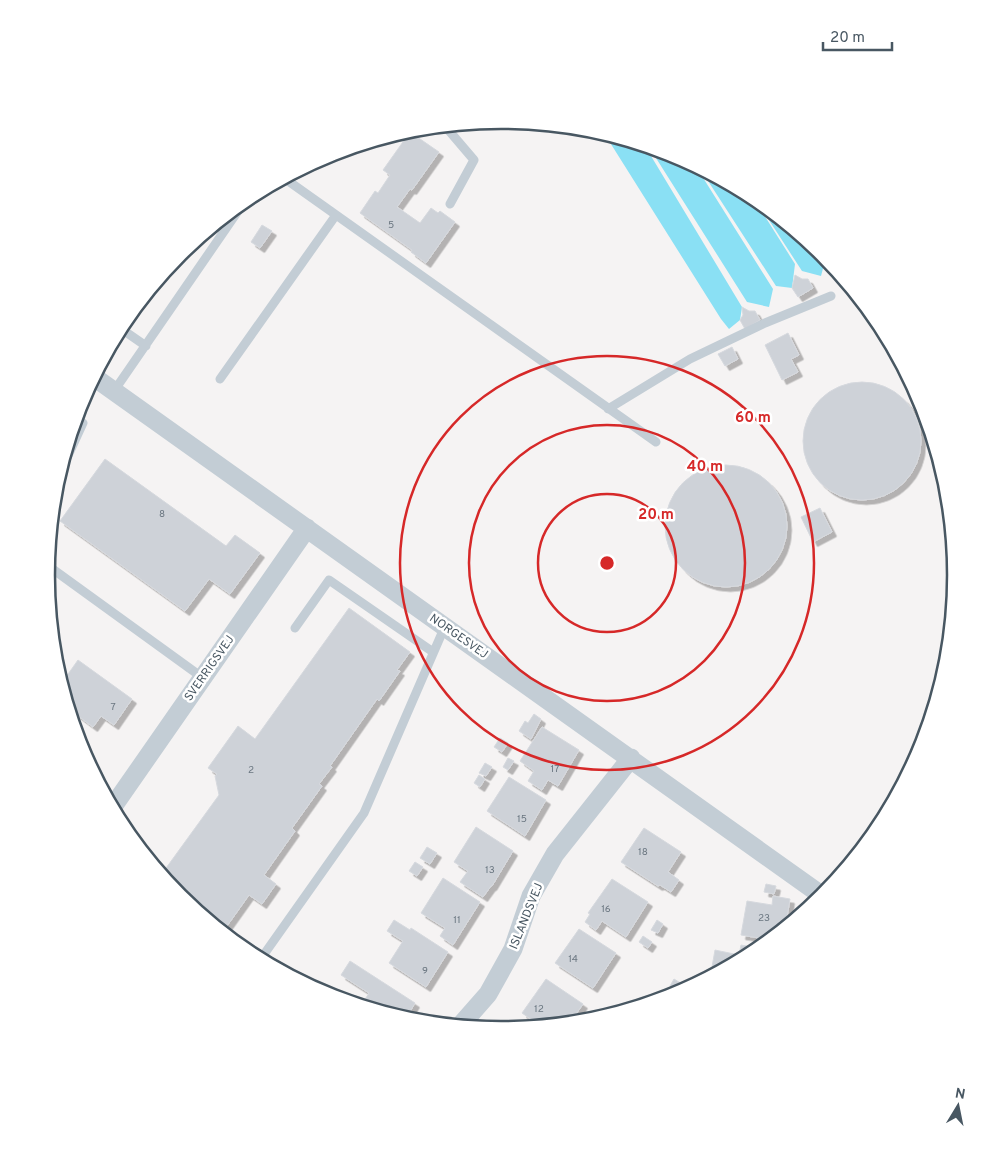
<svg xmlns="http://www.w3.org/2000/svg" width="1003" height="1151" font-family="Overpass,sans-serif">
	<defs>
		<filter id="shadow"><feDropShadow dx="4.5" dy="4.5" stdDeviation="0" flood-color="#0004"/></filter>
	</defs>
	<rect width="100%" height="100%" fill="#f5f3f3"/>
	<path fill="#8ae0f4" d="M604,133L645,146L742,307L740,320L729,329L721,319Z
		M649,147L676,155L695,165L773,289L769,307L747,302Z
		M699,167L752,196L795,264L792,288L776,286Z
		M754,197L824,254L826,257L821,276L802,271Z"/>
	<path fill="#ced2d8" stroke="#d6d9de" filter="url(#shadow)" d="M410,132L439,152L412,190L410,189L397,207L420,223L431,208L438,213L440,211L455,222L426,263L411,252L412,250L360,213L375,191L378,193L390,175L383,170Z
		M262,225L272,231L260,248L251,242Z
		M795,275L802,279H808L813,288L798,297L792,288Z
		M742,307L749,311H755L760,320L745,329L740,320L743,315Z
		M788,333L799,355L791,359L798,372L782,380L765,345Z
		M732,347L738,359L725,366L718,354Z
		M803 441a59 59 0 1 1 118 0a59 59 0 1 1-118 0Z
		M105,459L226,546L235,535L260,553L230,594L209,579L185,611L60,521Z
		M665 526a61 61 0 1 1 122 0a61 61 0 1 1-122 0Z
		M820,508L832,532L813,542L801,517Z
		M349,608L410,652L397,670L400,671L379,701L377,699L330,766L332,767L319,784L322,786L292,828L295,831L264,875L276,884L262,904L249,895L222,933L179,897L161,875L219,795L215,776L217,774L208,768L238,726L255,739Z
		M78,660L132,699L114,725L101,716L93,727L69,709L63,690L64,689L61,684Z
		M534,714L541,719L531,739L519,731L525,721L528,723Z
		M542,727L579,750L558,786L548,780L542,790L528,781L534,771L520,761Z
		M500,738L508,743L502,752L494,747Z
		M508,758L514,761L508,770L503,767Z
		M485,763L492,767L486,776L479,773Z
		M479,775L485,779L480,787L474,783Z
		M509,777L546,800L525,836L487,811Z
		M476,827L513,851L492,886H491L483,897L460,882L468,871L454,862Z
		M644,828L681,852L668,872L679,880L671,892L660,885L658,886L621,862Z
		M427,847L437,853L430,864L420,858Z
		M415,862L423,867L417,876L409,871Z
		M443,878L480,902L453,945L440,936L445,928L421,913Z
		M612,879L648,902L626,937L602,921L596,930L585,922L590,914L588,913Z
		M766,884L776,886L774,894L764,892Z
		M773,896L790,899L786,923L779,921V925H781L779,934L774,938L771,937V940L741,935L747,901L772,905Z
		M394,920L410,930L411,928L448,952L426,987L389,963L403,941L387,931Z
		M657,920L663,924L658,933L651,930Z
		M579,929L616,953L593,988L555,963Z
		M643,936L652,942L648,948L639,942Z
		M741,945L758,948V951L710,978L715,950L739,955Z
		M350,961L415,1003L405,1020L361,1006L369,993L341,975Z
		M546,979L583,1004L569,1024L542,1027L522,1013Z
		M674,979L687,987L685,991L681,993L670,986Z"/>
	<g fill="none" stroke-linecap="round" stroke-linejoin="round">
		<path stroke="#c3cdd5" stroke-width="9" d="M445,126L474,160L450,204
			M284,178L656,442
			M120,328L146,346
			M220,379L336,215
			M114,391L247,198
			M608,409L690,359L765,323L831,296
			M56,482L83,423
			M47,565L203,678
			M295,628L329,580L433,652
			M260,960L364,813L445,626"/>
		<path stroke="#c3cdd5" stroke-width="19" d="M94,377L824,897
			M112,808L307,528
			M459,1027L488,994L513,949L531,896L555,854L631,758"/>
	</g>
	<g fill="none" stroke="#d62828" stroke-width="2.5">
		<circle cx="607" cy="563" r="69"/>
		<circle cx="607" cy="563" r="138"/>
		<circle cx="607" cy="563" r="207"/>
	</g>
	<g text-anchor="middle" stroke-width="5" stroke-linejoin="round" paint-order="stroke">
		<g font-size="10" fill="#6a7680">
			<text x="391" y="228">5</text>
			<text x="162" y="517">8</text>
			<text x="113" y="710">7</text>
			<text x="555" y="772">17</text>
			<text x="251" y="773">2</text>
			<text x="522" y="822">15</text>
			<text x="643" y="855">18</text>
			<text x="490" y="873">13</text>
			<text x="606" y="912">16</text>
			<text x="764" y="921">23</text>
			<text x="457" y="923">11</text>
			<text x="573" y="962">14</text>
			<text x="425" y="974">9</text>
			<text x="539" y="1012">12</text>
		</g>
		<g font-size="12" fill="#485762" stroke="#fff">
			<text transform="translate(459 636) rotate(35)" y="4">NORGESVEJ</text>
			<text transform="translate(209 668) rotate(-55)" y="4">SVERRIGSVEJ</text>
			<text transform="translate(526 916) rotate(-68)" y="4">ISLANDSVEJ</text>
		</g>
	</g>
	<path d="M0 0H1003V1151H0ZM55 575a446 446 0 1 1 892 0a446 446 0 1 1-892 0Z" fill="#fff" fill-rule="evenodd"/>
	<path fill="none" stroke="#485762" stroke-width="2.5" d="M55 575a446 446 0 1 1 892 0a446 446 0 1 1-892 0Z"/>
	<circle cx="607" cy="563" r="8" fill="#d62828" stroke="#fff" stroke-width="2.5"/>
	<g font-size="15" text-anchor="middle" font-weight="bold" fill="#d62828" stroke="#fff" stroke-width="5" stroke-linejoin="round" paint-order="stroke">
		<text x="753" y="422">60 m</text>
		<text x="705" y="471">40 m</text>
		<text x="656" y="519">20 m</text>
	</g>
	<g transform="translate(958 1106) rotate(10)" stroke="#ffffff" stroke-width="4" paint-order="stroke">
	<path d="M0-4L9 19L0 12L-9 19Z" fill="#485762"/>
	<text y="-8" font-size="14" font-weight="bold" text-anchor="middle" fill="#485762">N</text>
	</g>
	<path d="M823 42v8h69v-8" fill="none" stroke="#485762" stroke-width="2.5"/>
	<text x="830" y="42" font-size="15" fill="#485762" stroke="#ffffff" stroke-width="4" paint-order="stroke">20 m</text>
</svg>
